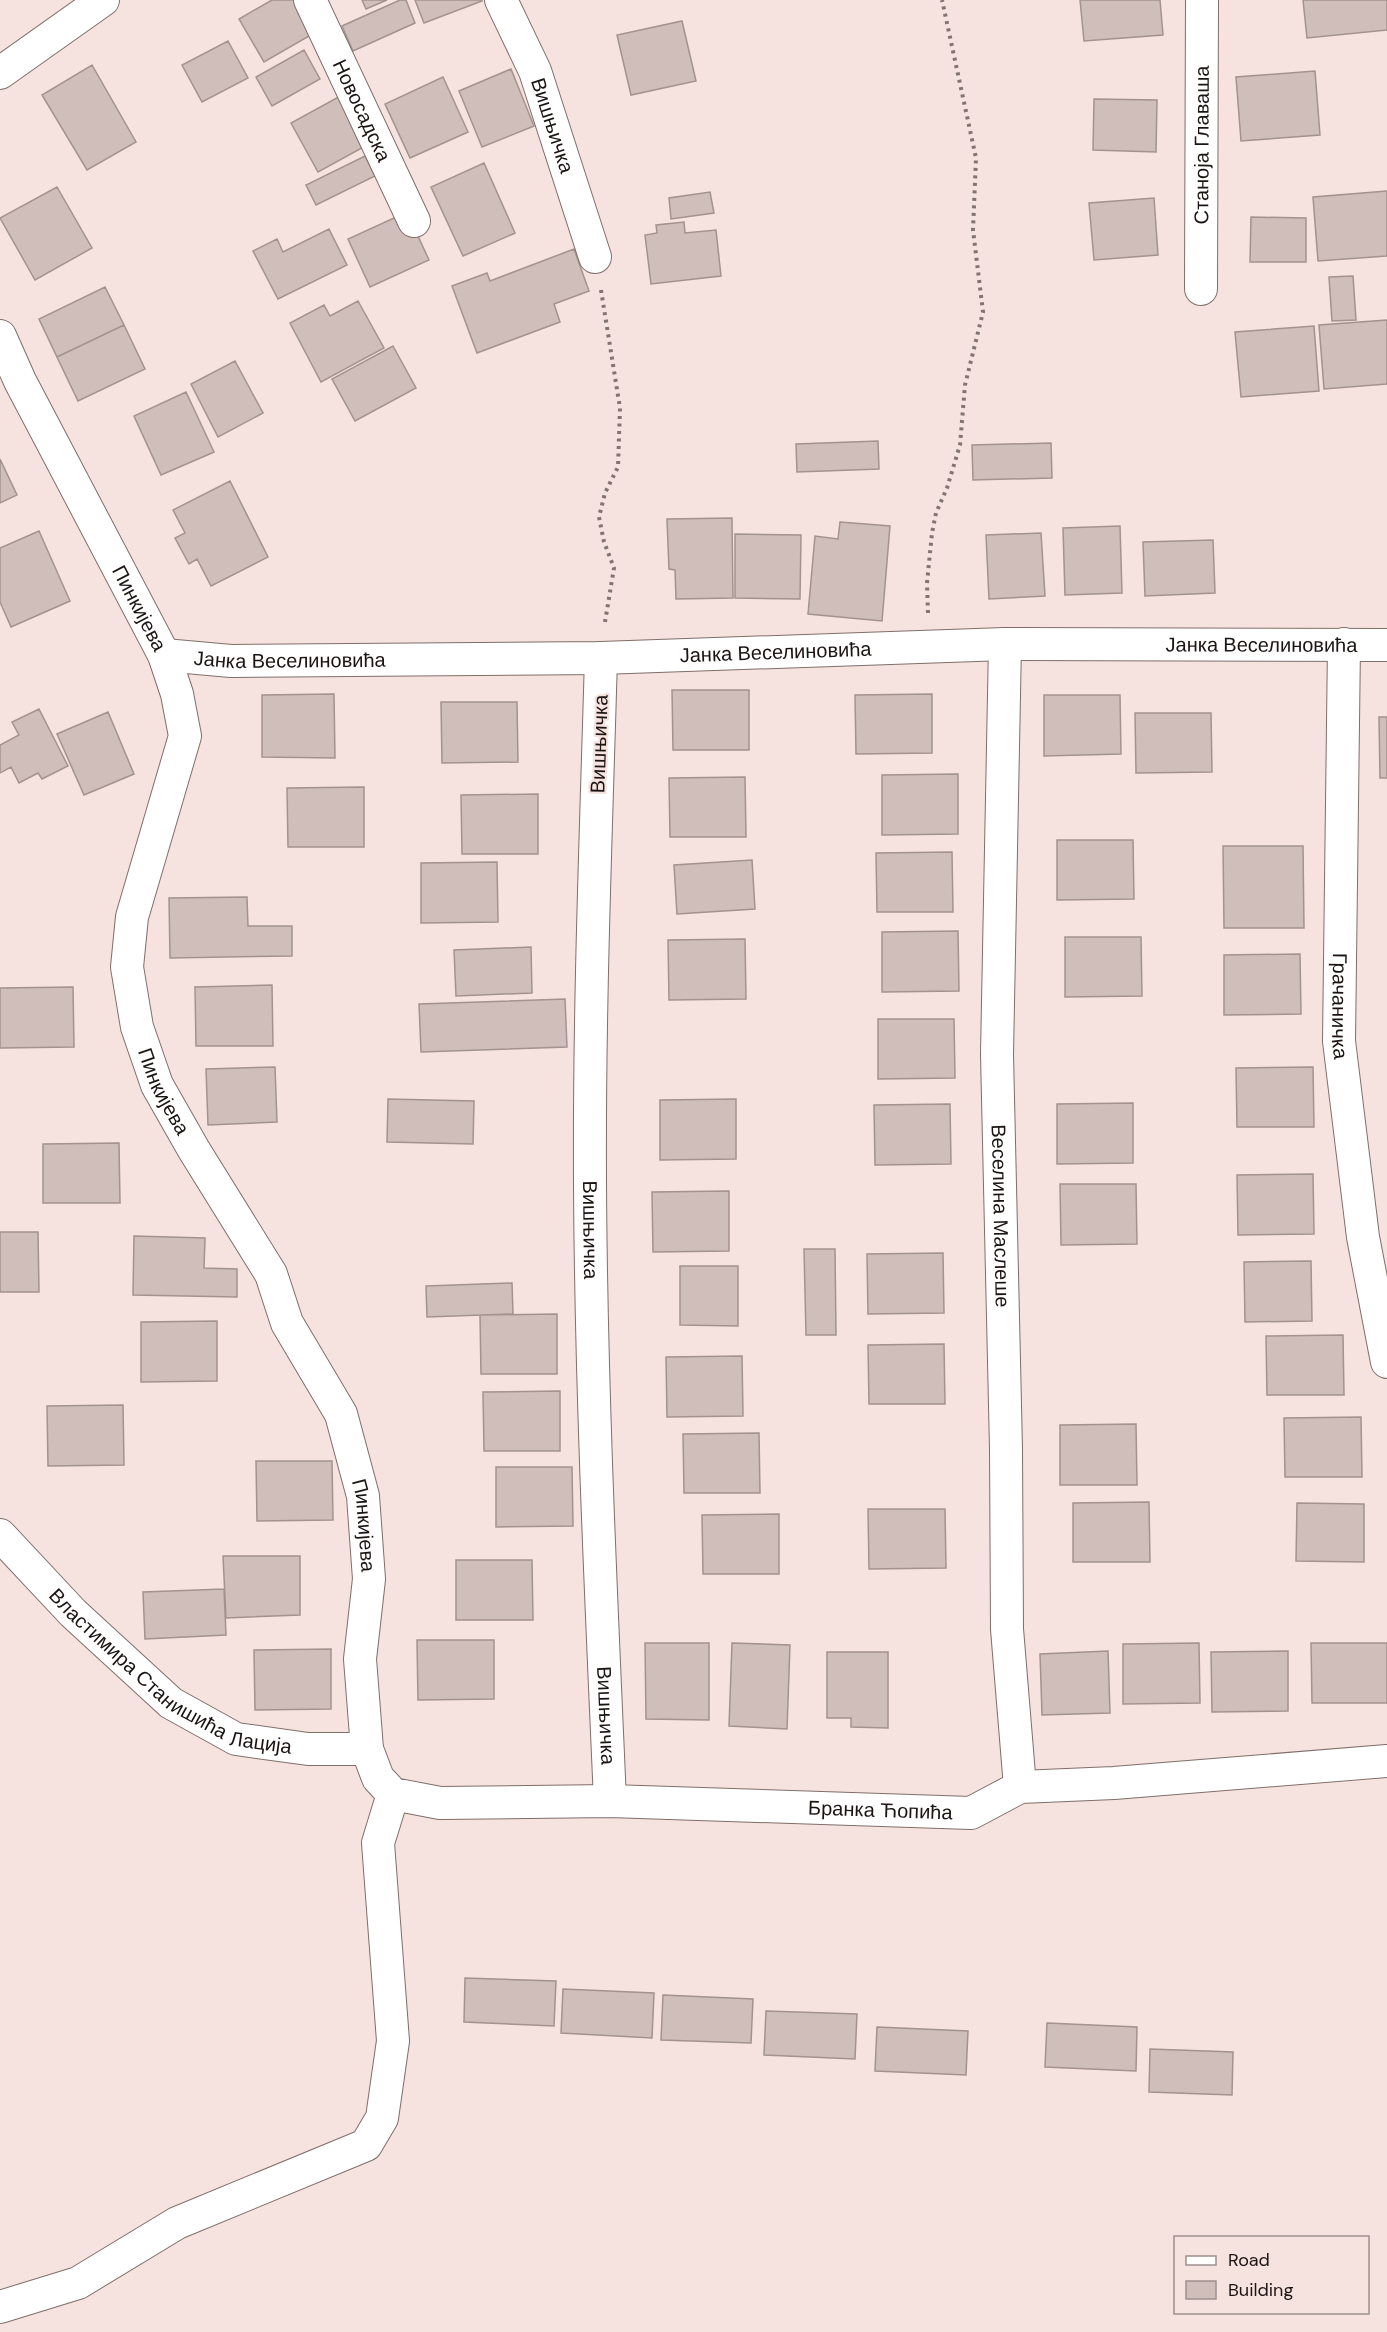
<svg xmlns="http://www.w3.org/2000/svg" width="1387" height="2332" font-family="'DM Sans',sans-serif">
	<rect width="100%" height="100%" fill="#f6e3df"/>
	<path fill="#d0beba" stroke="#a3928d" stroke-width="1.5" d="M272,0H298L316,32L264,62L239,19Z
		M362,0H387L366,9Z
		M400,0H406L415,23L353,51L342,26Z
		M415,0H482V1L424,23Z
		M1080,0H1160L1163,35L1084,41Z
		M1303,0H1387V30L1307,38Z
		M682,21L696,81L631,95L617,35Z
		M228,41L248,78L202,102L182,65Z
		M304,50L320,79L272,106L256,77Z
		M92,65L136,142L87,170L42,95Z
		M511,69L534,126L482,147L459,91Z
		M1315,71L1320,135L1241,141L1236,77Z
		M443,77L468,132L410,158L385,104Z
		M344,94L371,143L318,172L291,123Z
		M1094,99L1157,100L1156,152L1093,150Z
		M365,156L375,176L316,205L306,185Z
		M484,163L515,233L463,256L431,187Z
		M57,187L92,248L35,280L0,218Z
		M1387,191V256L1318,261L1313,197Z
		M710,192L714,213L671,219L669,198Z
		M1154,198L1158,255L1094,260L1089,203Z
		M407,212L429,260L370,287L348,239Z
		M1251,217L1306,218V262H1250Z
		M684,222L685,233L716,230L721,276L651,284L645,235L657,233L656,225Z
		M329,229L347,265L278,299L253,251L277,239L283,252Z
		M574,249L589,291L554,304L560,322L477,353L452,286L487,273L490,281Z
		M1353,276L1356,320L1332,321L1329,277Z
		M105,287L124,325L57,357L39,319Z
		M358,301L384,348L321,382L290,323L324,305L330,316Z
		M1387,320V384L1324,389L1319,325Z
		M124,325L145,369L78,401L57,357Z
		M1314,326L1319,391L1241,397L1235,332Z
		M393,346L416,388L355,421L332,379Z
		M235,361L263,413L218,437L191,384Z
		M186,392L214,452L161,475L134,416Z
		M878,441L879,469L797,472L796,444Z
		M1051,443L1052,478L973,480L972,445Z
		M0,459L17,495L0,503Z
		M230,481L268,557L211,586L197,559L189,564L175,538L185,533L173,510Z
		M732,518L733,598L676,599L675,570L669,569L667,519Z
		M840,522L890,526L882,621L808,614L815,536L838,539Z
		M1120,526L1122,593L1065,595L1063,528Z
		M39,531L70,601L11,627L0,602V548Z
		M1041,533L1045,596L989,599L986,535Z
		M735,534L801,535L800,599L735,598Z
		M1213,540L1215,593L1145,596L1143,542Z
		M672,690H749V750H673Z
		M334,694L335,758L262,757V695Z
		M932,694V753L856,754L855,695Z
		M1044,695H1120L1121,754L1044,756Z
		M441,702H517L518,762L442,763Z
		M39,709L68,766L42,779L38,773L19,783L11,767L0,773V745L19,735L12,722Z
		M108,712L134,774L84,795L57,734Z
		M1135,713H1211L1212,772L1136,773Z
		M1379,717H1387V778H1380Z
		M958,774V834L882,835V775Z
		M745,777L746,837H670L669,778Z
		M364,787V847H288L287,788Z
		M538,794V854H462L461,795Z
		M1057,840H1133L1134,899L1057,900Z
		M1223,846H1303L1304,928H1224Z
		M952,852L953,912H877L876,853Z
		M752,860L755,909L677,914L674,865Z
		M497,862L498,922L421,923V863Z
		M247,897L248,926H292V956L170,958L169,898Z
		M958,931L959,991L882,992V932Z
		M1065,937H1141L1142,996L1065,997Z
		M745,939L746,999L669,1000L668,940Z
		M531,947L532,993L456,996L454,950Z
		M1300,954L1301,1014L1224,1015V955Z
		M272,985L273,1046H196L195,987Z
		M73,987L74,1047L0,1048V988Z
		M565,999L567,1047L421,1052L419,1004Z
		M878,1019H954L955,1078L878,1079Z
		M275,1067L277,1122L208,1125L206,1069Z
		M1313,1067L1314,1127H1237L1236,1068Z
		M388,1099L474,1101L473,1144L387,1142Z
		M736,1099V1159L660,1160V1100Z
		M1133,1103V1163L1057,1164V1104Z
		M950,1104L951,1164L875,1165L874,1105Z
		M119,1143L120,1203H43V1144Z
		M1313,1174L1314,1234L1238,1235L1237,1175Z
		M1060,1184H1136L1137,1244L1061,1245Z
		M729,1191V1251L653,1252L652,1192Z
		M0,1232H38L39,1292H0Z
		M134,1236L205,1238L204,1268L237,1269V1297L133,1295Z
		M804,1249H835L836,1335H806Z
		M943,1253L944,1313L868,1314L867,1254Z
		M1311,1261L1312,1321L1245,1322L1244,1262Z
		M680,1266H738V1326L680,1325Z
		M512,1283L513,1314L427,1317L426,1286Z
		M557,1314V1374H481L480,1315Z
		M217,1321V1381L141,1382V1322Z
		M1343,1335L1344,1395H1267L1266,1336Z
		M944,1344L945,1404H869L868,1345Z
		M742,1356L743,1416L667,1417L666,1357Z
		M560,1391V1451H484L483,1392Z
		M123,1405L124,1465L48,1466L47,1406Z
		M1361,1417L1362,1477H1285L1284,1418Z
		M1136,1424L1137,1485H1060V1425Z
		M759,1433L760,1493H684L683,1434Z
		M256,1461H332L333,1520L257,1521Z
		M496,1467H572L573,1526L496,1527Z
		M1149,1502L1150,1562H1073V1503Z
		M1297,1503L1364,1504V1562L1296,1561Z
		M868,1509H945L946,1568L869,1569Z
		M779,1514V1574H703L702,1515Z
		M223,1556H300V1615L226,1618Z
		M456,1560H532L533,1620H456Z
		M224,1589L226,1635L145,1639L143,1592Z
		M417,1640H494V1699L418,1700Z
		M645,1643H709V1720L646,1719Z
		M732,1643L790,1645L787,1729L729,1726Z
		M1199,1643L1200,1703L1123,1704V1644Z
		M1311,1643H1387V1703H1312Z
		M331,1649V1709L255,1710L254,1650Z
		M1108,1651L1110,1713L1042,1715L1040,1654Z
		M1288,1651V1711L1212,1712L1211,1652Z
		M827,1652H888V1728L851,1727V1718H827Z
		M465,1978L556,1981L554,2026L464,2022Z
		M563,1989L654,1993L652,2038L561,2033Z
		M663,1995L753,1999L751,2043L661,2040Z
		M766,2011L857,2014L855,2059L764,2055Z
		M1047,2023L1137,2027L1136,2071L1045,2067Z
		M877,2027L968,2031L966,2075L875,2071Z
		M1150,2049L1233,2052L1232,2095L1149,2092Z"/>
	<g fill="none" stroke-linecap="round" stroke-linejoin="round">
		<defs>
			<g id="minor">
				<path id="s1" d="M310,0L414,221"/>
				<path id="s2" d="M501,0L535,71L595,257"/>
				<path d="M0,73L103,0"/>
				<path id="s3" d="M1201,289L1202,0"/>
				<path id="s4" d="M0,336L20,381L164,655L177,694L185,736L132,917L127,967L137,1027L157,1085L194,1150L271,1274L287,1323L341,1414L363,1496L369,1579L360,1659L367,1749L378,1778L393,1794L440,1803L610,1801L971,1813L1020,1787L1114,1783L1387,1761"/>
				<path id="s5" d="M1005,644L997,1054L1006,1449L1007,1629L1020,1787"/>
				<path id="s6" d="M1344,644L1339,1041L1363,1237L1387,1362"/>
				<path id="s7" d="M164,655L231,661L601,658L1005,644L1387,645"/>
				<path id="s8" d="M601,658C596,832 589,1007 590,1181C591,1388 601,1594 610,1801"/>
				<path id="s9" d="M0,1535L73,1613L171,1703L236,1739L308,1749H367"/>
				<path d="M0,2307L78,2283L177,2223L366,2145L382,2118L393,2041L378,1843L393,1794"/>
			</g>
		</defs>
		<use href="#minor" stroke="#7f6e6b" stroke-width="34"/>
		<path stroke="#817472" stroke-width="4" stroke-dasharray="3 4.5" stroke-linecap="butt" d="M601,290L620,408L618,467L605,493L599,517L604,542L614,568L605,622
			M928,613L927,583L932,533L936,513L947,488L960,445L965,385L983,312L973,230L976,158L942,0"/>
		<use href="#minor" stroke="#fff" stroke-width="32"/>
	</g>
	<g text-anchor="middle" stroke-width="4.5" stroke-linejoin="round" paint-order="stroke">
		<g font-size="20" fill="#1b1413" stroke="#f6e3df">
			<text dy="7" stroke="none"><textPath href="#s1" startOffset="122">Новосадска</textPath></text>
			<text dy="7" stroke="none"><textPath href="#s2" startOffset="136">Вишњичка</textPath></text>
			<text dy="7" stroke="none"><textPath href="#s3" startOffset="144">Станоја Главаша</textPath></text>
			<text dy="7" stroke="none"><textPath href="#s4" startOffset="306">Пинкијева</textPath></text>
			<text dy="7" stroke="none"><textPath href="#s7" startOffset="1098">Јанка Веселиновића</textPath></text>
			<text dy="7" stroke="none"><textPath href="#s7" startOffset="612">Јанка Веселиновића</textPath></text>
			<text dy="7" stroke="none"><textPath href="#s7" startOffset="126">Јанка Веселиновића</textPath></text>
			<text transform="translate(599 744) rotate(-88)" y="7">Вишњичка</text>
			<text dy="7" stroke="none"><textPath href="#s6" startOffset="362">Грачаничка</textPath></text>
			<text dy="7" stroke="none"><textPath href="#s4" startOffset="812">Пинкијева</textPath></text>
			<text dy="7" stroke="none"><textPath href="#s5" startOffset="572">Веселина Маслеше</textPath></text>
			<text dy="7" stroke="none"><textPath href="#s8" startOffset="572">Вишњичка</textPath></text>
			<text dy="7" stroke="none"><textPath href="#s4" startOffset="1296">Пинкијева</textPath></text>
			<text dy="7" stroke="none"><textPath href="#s9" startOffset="224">Властимира Станишића Лација</textPath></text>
			<text dy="7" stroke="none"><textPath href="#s8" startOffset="1058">Вишњичка</textPath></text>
			<text dy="7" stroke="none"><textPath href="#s4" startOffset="2062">Бранка Ћопића</textPath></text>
		</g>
	</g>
	<rect x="1174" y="2236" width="195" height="78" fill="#f6e3df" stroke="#9e908d" stroke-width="1.5"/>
	<rect x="1186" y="2256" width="30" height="9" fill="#ffffff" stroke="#9e908d" stroke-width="1.5"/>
	<text x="1228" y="2266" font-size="18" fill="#1b1413">Road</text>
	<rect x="1186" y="2281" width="30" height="18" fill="#d0beba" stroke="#9e908d" stroke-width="1.5"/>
	<text x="1228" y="2296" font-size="18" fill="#1b1413">Building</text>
</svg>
